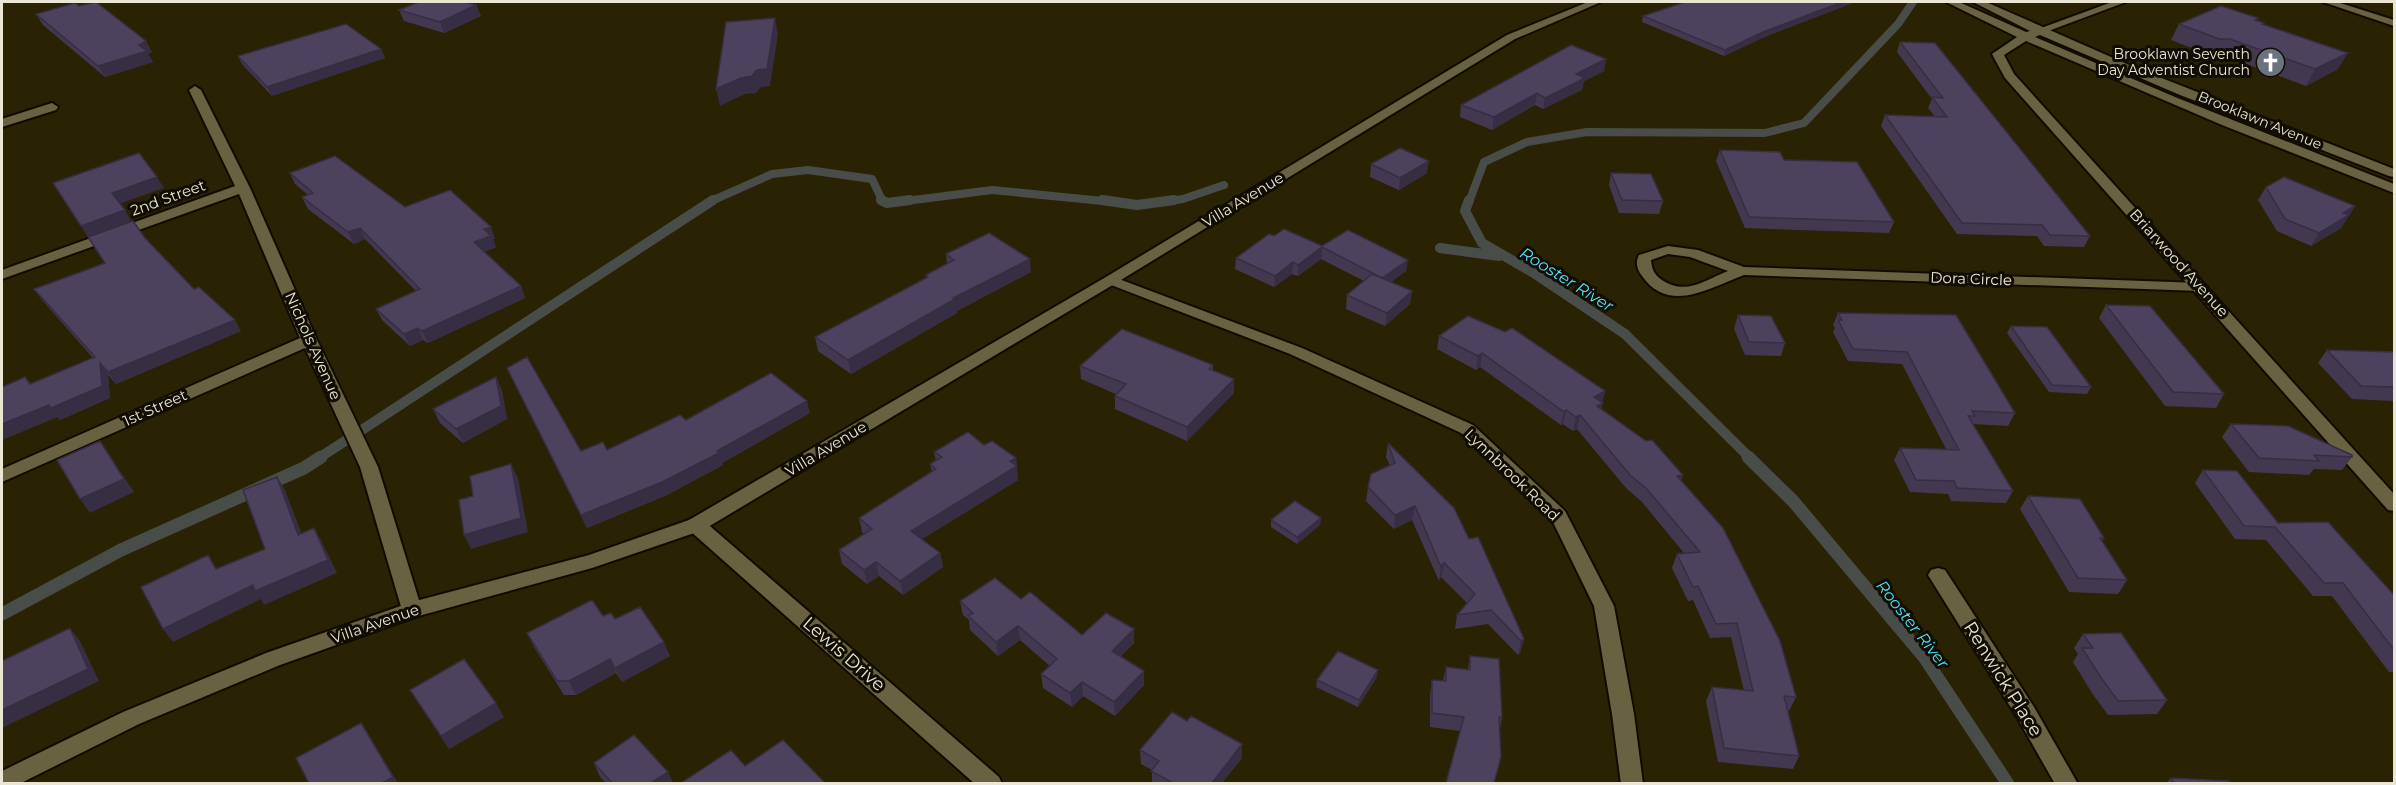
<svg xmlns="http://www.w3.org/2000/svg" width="2396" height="785" font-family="Montserrat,sans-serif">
	<rect width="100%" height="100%" fill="#2a2303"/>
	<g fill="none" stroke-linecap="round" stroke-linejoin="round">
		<path stroke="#484d4a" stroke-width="8" d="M709,202L772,174L808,170L872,179L883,202
			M898,202L992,190L1113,202
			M1163,202L1183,199L1224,185
			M1469,202L1484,162L1527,142L1587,132L1765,133L1804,123L1898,24L1913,2"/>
		<path stroke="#484d4a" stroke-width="10" d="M881,200L887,203L910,200
			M1102,200L1137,205L1174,200
			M1469,200L1465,211L1482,243L1534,273L1625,334L1750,458
			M1440,248L1499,256
			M319,458L713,200"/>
		<path stroke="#484d4a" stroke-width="13" d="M1748,457L1793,501L1924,657L2008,784
			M2,614L121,550L304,468L321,457"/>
		<defs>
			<path id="minor" d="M2112,2H2126L2043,33H2035L2033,31Z
				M2323,2H2337L2394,20V26Z
				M195,86L201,90L250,188L317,340L378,467L422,610L419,615L412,618L405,615L402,610L360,467L305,348L2,482V469L300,338L239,194L2,279V270L235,186L189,90Z
				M52,103L58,107L56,110L2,127V119Z
				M1668,246L1698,250L1744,267L2200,283L2207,287L2200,291L1744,275C1711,287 1669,315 1642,276C1637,270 1635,262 1639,255ZM1668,254L1690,257L1728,271C1705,280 1686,296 1662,280C1654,275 1652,269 1651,260Z
				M1111,276L1302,348L1473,425L1565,511L1614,606L1634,714L1643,784H1621L1612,714L1594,606L1552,520L1461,433L1290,354L1106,283L1104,280L1106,277Z
				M696,518L703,520L999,777L1002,784H975L689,530L687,525L689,520Z
				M1938,568L1945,570L2034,707L2078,784H2055L2018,719L1928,575L1931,570Z"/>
			<path id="secondary" d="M1588,2H1601L1515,39L1116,283L703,530L592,568L415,617L280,665L139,724L19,784H2V771L123,712L266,653L412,602L589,555L689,520L1106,277L1507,35Z
				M1946,2H1959L2026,32L2030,31L1973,2H1986L2136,68L2394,169V177L2389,176L2180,95L2040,35L2035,37L2175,97L2394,184V193L2222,125L2026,41L2004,55L2014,74L2394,494V511L2388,510L2005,78L1992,54L2017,37Z"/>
		</defs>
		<use href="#minor" stroke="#110c00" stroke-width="4"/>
		<use href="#secondary" stroke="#110c00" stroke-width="4"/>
		<use href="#minor" fill="#696241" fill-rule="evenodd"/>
		<use href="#secondary" fill="#696241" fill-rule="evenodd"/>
	</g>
	<path fill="#423951" d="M1685,2H1855L1762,38L1724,56L1642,22L1643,16Z
		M476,5L481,16L444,33L404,21L399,10Z
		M36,14L152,52L148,54L153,62L105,77L43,25Z
		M2257,20L2263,24L2338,69L2306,86L2222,55H2210L2171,40L2179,24Z
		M1900,42L2090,236L2084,247L2044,246L2037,236L1957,234L1881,126L1885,115L1935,117L1928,108L1932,99L1897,52Z
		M381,49L385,58L272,96L242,64L238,56Z
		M1606,59L1604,71L1584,81L1582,90L1543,109L1535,105L1492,130L1460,117L1461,105Z
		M1720,150L1784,160L1894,222L1889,233L1745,228L1716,161Z
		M1371,164L1427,173L1399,190L1370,177Z
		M290,173L405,207L495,239H493L496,247L484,252L521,286L525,298L428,343L423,340L410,346L382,320L376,309L416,291L365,239L354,244L308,209L302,197L308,195L295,184Z
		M1611,173L1663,201L1659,214L1619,213L1609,185Z
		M2266,187L2355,206L2341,228L2311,246L2277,231L2258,200Z
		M1274,236L1322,246L1406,271L1391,282L1412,291L1410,304L1385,326L1346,309L1347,295L1364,281L1321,259L1298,276L1292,274L1274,287L1235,269L1236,258Z
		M145,238L194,289L241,331L116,384L108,375L110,398L60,420L30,384L93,358L42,300L34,289L105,263Z
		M946,254L1031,272L957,311V313L851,374L818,351L815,337L926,278V275L947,263Z
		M2106,305L2224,394L2216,408L2165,406L2099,318Z
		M1838,313L2015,413L2008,426L1973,424L2013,491L2006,503L1951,501L1948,494L1910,492L1894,460L1900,448L1946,449L1902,364L1848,361L1833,332L1835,328L1833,325Z
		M1738,315L1785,343L1781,356L1745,355L1734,329Z
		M2011,326L2091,387L2087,394L2049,392L2007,333Z
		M1439,336L1605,391L1601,409L1681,481L1796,697L1789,711H1788L1799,756L1793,769L1718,762L1706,701L1712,687L1744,691L1731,637L1710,638L1693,600L1688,601L1672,568L1677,554L1684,553L1642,502L1626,488L1577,429L1573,431L1563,424L1561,425L1480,367L1476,370L1437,349Z
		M2327,350L2394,352V401L2352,399L2318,363Z
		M1213,365V371L1234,393L1187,441L1115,409V396L1116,394L1081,379L1080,366Z
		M507,368L581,451L607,450L686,420L810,413L722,463L723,465L667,495L587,528Z
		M496,377L502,391L507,419L463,443L440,423L433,409Z
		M2231,424L2352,457L2342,470L2314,469L2309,475L2249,472L2222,437Z
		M1388,443L1469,539L1524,639L1520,653L1518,655L1488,624L1455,629L1457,615L1467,603L1441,577L1439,581L1412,520L1394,529L1366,501L1368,487L1390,466L1386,457Z
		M984,445L1016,458L1018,480L922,539L940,553L943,567L903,595L879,576L867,584L842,564L839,550L864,534L862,532L859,518L932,472L930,464L936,461L934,452Z
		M2203,470L2278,523L2394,595V672H2389L2332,596H2313L2266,540L2235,539L2195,483Z
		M2028,496L2104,538L2102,541L2127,580L2118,594L2069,592L2020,509Z
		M1321,518L1320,525L1297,544L1271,527V520Z
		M1021,599L1082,635L1134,629V643L1121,656L1144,685L1115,716L1083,696L1072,707L1043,688L1041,674L1050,666L1020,640L998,656L970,630L969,620L963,615L960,601Z
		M603,616L615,619L670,656L622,682L616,673L576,695H564L534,647L527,633Z
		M2083,634L2167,700L2157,714L2108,715L2092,693L2073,662L2078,654L2074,648Z
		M1470,656L1502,717L1500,728L1460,731L1430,727V694L1432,680L1443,681L1446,667L1468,669Z
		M1377,677L1358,707L1316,687L1317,680Z
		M410,690L504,717L449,749Z
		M1140,750L1242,758L1222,783H1152V770L1141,764Z
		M594,763L668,772L673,783H606L600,777Z
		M2171,778L2231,783H2166Z"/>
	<path fill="#362e42" d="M1842,2H1855L1762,38L1724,56L1725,50L1763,32Z
		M476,5L481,16L444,33L440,22Z
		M775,18L778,34L770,86L761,87L756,93L745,94L720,106L716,89Z
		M146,41L152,52L148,54L153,62L105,77L98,66Z
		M381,49L385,58L272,96L267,87Z
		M2348,53L2338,69L2306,86L2315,69Z
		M1606,59L1604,71L1584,81L1582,90L1543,109L1545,98L1576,74Z
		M1537,93L1535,105L1492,130L1494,117Z
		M1429,161L1427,173L1399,190L1400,178Z
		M157,177L164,188L119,204L112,193Z
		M2355,206L2341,228L2311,246L2319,233L2343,213Z
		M125,210L131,221L88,237L81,226Z
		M491,227L495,239H493L496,247L479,254L474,242L484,229Z
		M360,228L365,239L354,244L348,232Z
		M1322,247L1321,259L1298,276V265Z
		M1030,259L1031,272L957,311V313L851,374L848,360L953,298Z
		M1408,260L1406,271L1380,290L1382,278Z
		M1293,262L1292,274L1274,287L1275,276Z
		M521,286L525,298L428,343L422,331Z
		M1412,291L1410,304L1385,326L1387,313Z
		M235,320L241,331L116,384L108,372Z
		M418,328L423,340L410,346L404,334Z
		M1482,353L1480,367L1476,370L1478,356Z
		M100,363L108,375L110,398L60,420L51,408Z
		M496,377L502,391L507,419L463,443L456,429Z
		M1234,379V393L1187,441V427Z
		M1605,391L1602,403H1603L1600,416L1594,397Z
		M807,401L810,413L722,463L723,465L667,495L587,528L581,515L717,451Z
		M49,405L58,417L2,440V424Z
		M1566,410L1563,424L1561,425L1564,412Z
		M1580,415L1577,429L1573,431L1576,417Z
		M100,441L134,492L90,513L80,499Z
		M1016,458L1018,480L914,544L911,531Z
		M511,464L518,478L528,532L471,549L464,535Z
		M1683,475L1679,489L1677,476Z
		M277,477L285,490L307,548L298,535Z
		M1415,506L1412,520L1394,529L1395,515Z
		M1321,518L1320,525L1297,544V537Z
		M314,528L322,542L337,573L264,605L261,599L173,642L163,629Z
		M940,553L943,567L903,595L900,581Z
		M876,562L879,576L867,584L864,570Z
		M1444,563L1441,577L1439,581L1441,567Z
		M1018,626L1020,640L998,656L996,642Z
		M70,628L80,641L99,681L2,728V710Z
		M1134,629V643L1112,665V651Z
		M1524,639L1520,653L1518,655L1521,641Z
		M664,642L670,656L622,682L615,668Z
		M610,659L616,673L576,695L569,681Z
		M1378,670L1377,677L1358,707L1359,700Z
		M1144,671V685L1115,716L1114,702Z
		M1082,682L1083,696L1072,707L1070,693Z
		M496,703L504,717L449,749L441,736Z
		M361,723L370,737L398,783H382Z
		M1242,744V758L1222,783H1212Z
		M668,772L673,783H651Z"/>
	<path fill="#4d425e" stroke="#362e42" stroke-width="1.5" d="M96,2L146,41L139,45L147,51L98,66L36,14L75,3L79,6Z
		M419,2H464L476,5L440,22L399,10Z
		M1685,2H1842L1763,32L1725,50L1643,16Z
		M2221,6L2258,18L2255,20L2264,23L2262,24L2348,53L2315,69L2230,39H2219L2179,24Z
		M775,18L767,69L757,70L752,76L741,78L716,89L726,22Z
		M346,24L381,49L267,87L238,56Z
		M1900,42L1935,43L2090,236L2050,235L2042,225L1962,223L1885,115L1947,117L1932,97L1943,98Z
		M1571,45L1606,59L1576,74L1585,78L1545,98L1537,93L1494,117L1461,105Z
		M1400,148L1429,161L1400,178L1371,164Z
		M1720,150L1780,152L1784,160L1857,162L1894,222L1749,217Z
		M139,153L157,177L112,193L125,210L81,226L53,183Z
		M335,156L405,207L450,190L491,227L484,229L491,236L474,242L521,286L422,331L418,328L404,334L376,309L420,289L360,228L348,232L302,197L313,193L290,173Z
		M1611,173L1651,174L1663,201L1622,200Z
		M2284,177L2355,206L2343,213L2349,215L2319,233L2285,219L2266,187Z
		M133,221L145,238L194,289L199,287L235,320L108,372L100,363L102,386L51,408L49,405L2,424V387L25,377L30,384L95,357L34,289L105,263L88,237Z
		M1284,229L1322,246L1348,230L1408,260L1382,278L1322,247L1298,265L1293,262L1275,276L1236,258L1269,234L1274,236Z
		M989,233L1030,259L953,298L955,299L848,360L815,337L928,277L926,275L954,260L946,254Z
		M1372,274L1412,291L1387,313L1347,295Z
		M2106,305L2150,306L2224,394L2173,392Z
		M1838,313L1956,315L2015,413L1972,411L1975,416H1968L2013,491L1957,488L1954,481L1916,480L1900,448L1959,450L1907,352L1853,349L1838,320H1842Z
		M1738,315L1771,316L1785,343L1749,342Z
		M1468,316L1505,332L1512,328L1605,391L1594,397L1603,403L1597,406L1646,441L1652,440L1683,475L1677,476L1723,528L1780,641L1796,697L1784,696L1799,756L1724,748L1712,687L1753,691L1737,623L1716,624L1698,586L1693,587L1677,554L1700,552L1646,488L1630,475L1580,415L1576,417L1566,410L1564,412L1482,353L1478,356L1439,336Z
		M2011,326L2047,327L2091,387L2052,385Z
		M1122,329L1213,365L1209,369L1234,379L1187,427L1115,396L1126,384L1080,366Z
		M2327,350L2394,352V387L2361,386Z
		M527,357L581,451L603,442L607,450L680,415L686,420L771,373L807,401L717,451L719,453L662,482L581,515L507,368Z
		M496,377L501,406L456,429L433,409Z
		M2231,424L2288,426L2352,455V457L2314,455L2319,461L2259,458Z
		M968,432L984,445L992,441L1016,458L1010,461L1017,466L911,531L940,553L900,581L876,562L864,570L839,550L872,529L859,518L936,469L930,464L942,457L934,452Z
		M100,441L124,479L80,499L57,460Z
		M1388,443L1454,508L1469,539L1478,537L1524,639L1521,641L1491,610L1457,615L1475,594L1444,563L1441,567L1415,506L1395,515L1368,487L1371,474L1395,463Z
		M511,464L521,518L464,535L459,500L473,496L470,476Z
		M2203,470L2237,471L2278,523L2328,522L2394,595V650L2343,583H2324L2275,527L2244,526Z
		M277,477L298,535L314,528L328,560L255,591L253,585L163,629L141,587L208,555L216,569L265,549L243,490Z
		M2028,496L2080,499L2104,538H2100L2127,580L2078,578Z
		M1295,501L1321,518L1297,537L1271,520Z
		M995,578L1021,599L1030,592L1082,635L1106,613L1134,629L1112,651L1144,671L1114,702L1082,682L1070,693L1041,674L1057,659L1018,626L996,642L968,616L973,613L960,601Z
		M592,600L603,616L611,613L615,619L640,607L664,642L615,668L610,659L569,681H557L527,633Z
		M70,628L88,669L2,710V661Z
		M2121,633L2167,700L2118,701L2102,679L2082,648H2093L2083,634Z
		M1338,651L1378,670L1359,700L1317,680Z
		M1470,656L1499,659L1502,717H1499L1501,757L1494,783H1446L1464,717L1432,713V680L1446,681V667L1470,670Z
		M464,659L496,703L441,736L410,690Z
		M1172,712L1187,721L1191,716L1242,744L1212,783H1173L1151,771L1159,761L1140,750Z
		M361,723L393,777L382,783H309L296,758Z
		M634,735L668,772L651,783H612L594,763Z
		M783,740L825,783H681L731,750L745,766Z
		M2171,778L2229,781L2231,783H2174Z"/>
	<defs>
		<symbol id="church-disc" viewBox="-11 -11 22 22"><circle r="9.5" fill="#6b7280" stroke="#100d02"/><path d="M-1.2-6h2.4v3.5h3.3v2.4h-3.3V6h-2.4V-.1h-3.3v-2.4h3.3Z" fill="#fff"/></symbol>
	</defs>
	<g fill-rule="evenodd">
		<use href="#church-disc" x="2254" y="46" width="33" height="33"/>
	</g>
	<g text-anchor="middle" stroke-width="6" stroke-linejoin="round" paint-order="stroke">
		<g font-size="14" fill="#eae6d4" stroke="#100d02" text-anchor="end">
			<text x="2250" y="59">Brooklawn Seventh<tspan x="2250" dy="16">Day Adventist Church</tspan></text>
		</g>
		<g font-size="14" fill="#eae6d4" stroke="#100d02">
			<text transform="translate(2260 120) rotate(22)" y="5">Brooklawn Avenue</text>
		</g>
		<g font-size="15" fill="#eae6d4" stroke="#100d02">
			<text transform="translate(168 198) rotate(-20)" y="5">2nd Street</text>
			<text transform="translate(1243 200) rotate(-31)" y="5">Villa Avenue</text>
			<text transform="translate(2179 263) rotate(48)" y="5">Briarwood Avenue</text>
			<text transform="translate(1971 279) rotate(2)" y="5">Dora Circle</text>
			<text transform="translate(313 346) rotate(66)" y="5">Nichols Avenue</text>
			<text transform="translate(155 408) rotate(-24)" y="5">1st Street</text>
			<text transform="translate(826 449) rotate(-31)" y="5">Villa Avenue</text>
			<text transform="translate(1512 475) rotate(44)" y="5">Lynnbrook Road</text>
			<text transform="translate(375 624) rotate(-19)" y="5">Villa Avenue</text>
		</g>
		<g font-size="16" font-style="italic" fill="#50e1fe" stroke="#100d02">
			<text transform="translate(1567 279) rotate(32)" y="6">Rooster River</text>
			<text transform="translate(1913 624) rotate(52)" y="6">Rooster River</text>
		</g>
		<g font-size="18" fill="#eae6d4" stroke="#100d02">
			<text transform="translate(844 654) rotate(41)" y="6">Lewis Drive</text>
			<text transform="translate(2003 679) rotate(58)" y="6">Renwick Place</text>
		</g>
	</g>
	<rect width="2396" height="785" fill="none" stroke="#eae6d4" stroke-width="6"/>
</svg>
